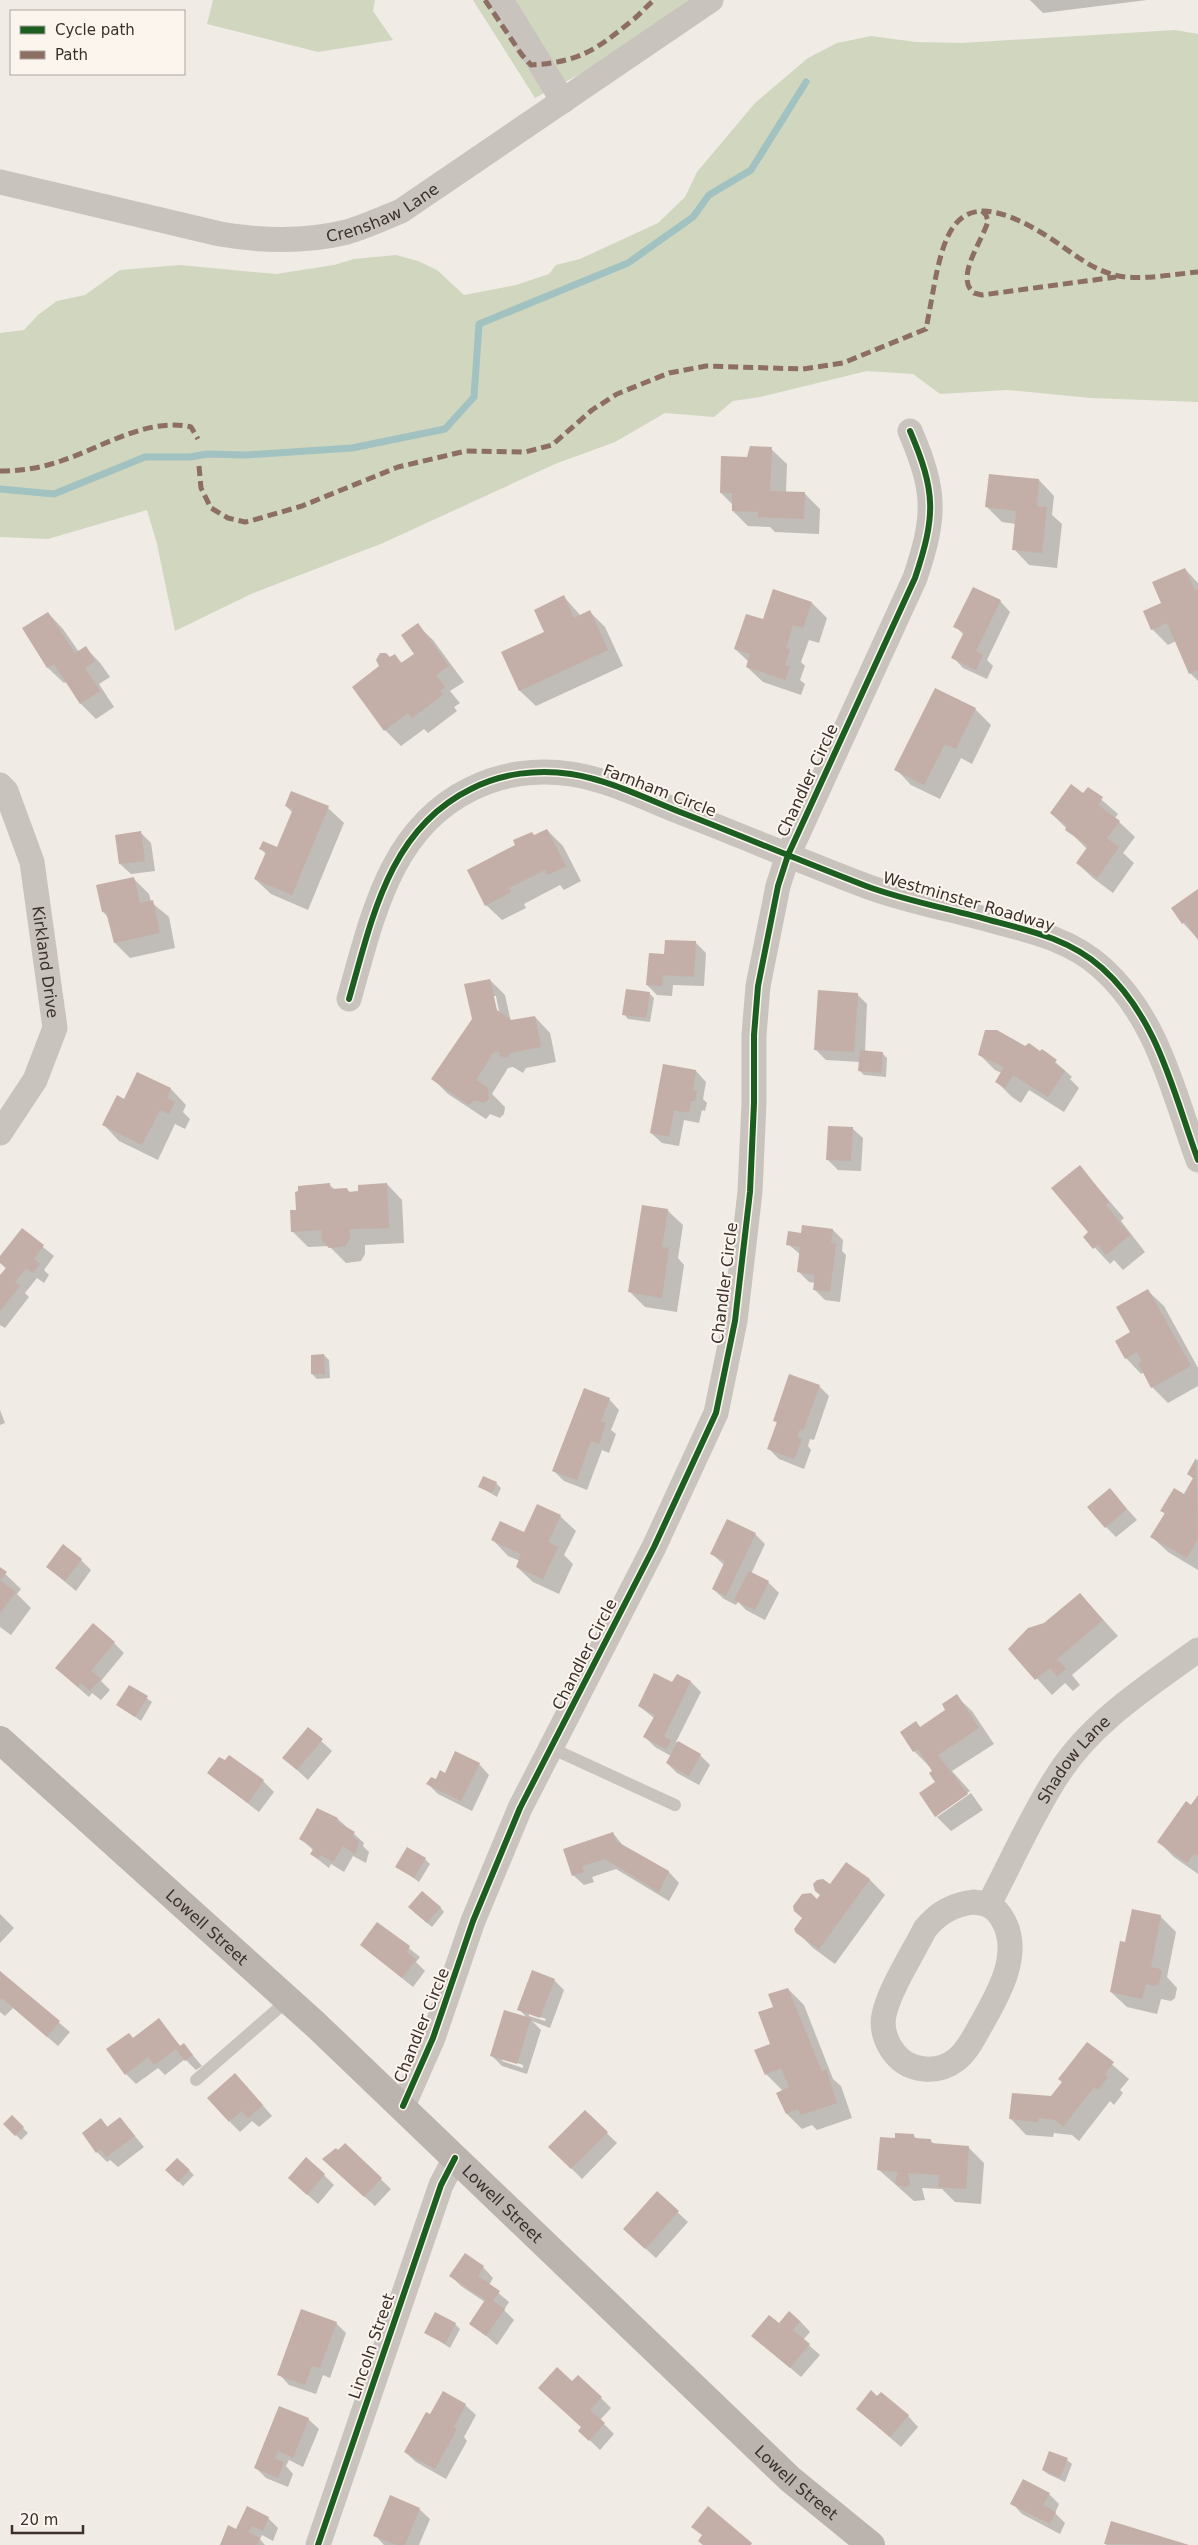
<svg xmlns="http://www.w3.org/2000/svg" width="1198" height="2545" font-family="'DejaVu Sans',sans-serif">
	<rect width="100%" height="100%" fill="#f0ebe5"/>
	<path fill="#d1d6bf" d="M213,0H375L373,11L393,40L318,52L207,24Z
		M473,0H692L599,64L535,98Z
		M1175,30L1198,34V402L1091,398L1007,390L940,394L913,374L867,371L760,397L733,401L714,417L665,413L615,442L555,464L383,543L251,594L175,631L157,544L147,510L48,539L0,537V333L24,330L38,315L57,301L85,295L120,270L180,265L276,274L334,265L354,259L396,255L418,261L437,270L464,295L516,285L549,274L556,265L580,259L658,223L685,197L697,172L755,103L808,58L837,43L871,36L916,42L961,43Z"/>
	<path fill="#0003" fill-rule="evenodd" d="M1030,0H1147L1043,13Z
		M771,449L787,464L786,493H804L820,509L819,534L775,532L770,527L748,526L733,511V505L721,493L748,459Z
		M1039,480L1054,496L1052,515L1062,524L1057,568L1029,565L1014,549L1016,524L1002,522L987,507Z
		M1185,569L1198,583V681L1190,673L1176,641L1168,645L1152,629L1163,604Z
		M774,590L812,603L827,618L819,643L809,640L801,662L805,666L800,680L805,684L801,695L763,682L747,667L749,662L735,649L763,621Z
		M564,597L581,616L590,612L605,627L623,666L536,706L520,691L503,653L546,633Z
		M1000,601L1010,612L987,660L993,666L987,679L963,668L953,657L964,635L955,626Z
		M48,613L63,629L79,652L86,648L101,664L110,677L99,684L114,707L96,719L81,704L66,682L64,683L48,668L24,629Z
		M417,625L433,640L464,682L450,691L460,703L454,707L457,711L428,733L424,729L401,746L385,730L353,687L395,656L402,663L416,654Z
		M975,709L991,725L972,764L961,758L940,799L911,785L896,769Z
		M1088,788L1118,814L1115,818L1135,837L1123,853L1134,863L1113,893L1093,878L1077,863L1087,849L1051,813L1083,794Z
		M286,806L328,808L344,823L308,910L271,894L255,879L266,854L261,849H277L293,813Z
		M547,830L563,846L581,881L564,890L560,885L524,904L526,908L502,920L486,905L534,836Z
		M140,832L151,843L155,871L131,874L120,864Z
		M133,878L149,894L151,902L169,917L175,948L130,958L115,943L109,918L103,912Z
		M1198,891V939L1183,923Z
		M695,942L706,953L704,986L673,985L672,996L657,995L647,985L665,955Z
		M490,980L505,995L511,1022L535,1017L550,1033L556,1062L526,1068L523,1073L513,1067L508,1068L492,1094L505,1107L504,1114L500,1118L490,1114L486,1119L448,1094L433,1079L473,1020ZM493,996H496L500,1016H498Z
		M649,993L654,998L650,1022L628,1019L624,1014Z
		M857,994L867,1004L865,1052L882,1053L887,1058L886,1077L864,1075L859,1070L860,1062L826,1060L815,1049Z
		M1026,1048L1040,1053L1042,1050L1072,1077L1070,1079L1079,1088L1064,1112L1029,1090L1021,1103L1012,1097L997,1082L1002,1073L995,1070L980,1055Z
		M664,1065L696,1071L706,1082L703,1099L707,1103L705,1111L702,1110L699,1123L684,1120L679,1146L662,1143L651,1133Z
		M138,1074L171,1089L186,1105L183,1112L190,1119L185,1129L175,1124L158,1160L119,1141L104,1125L125,1100Z
		M852,1128L863,1138L861,1171L838,1170L828,1160Z
		M1080,1167L1124,1218L1121,1221L1145,1252L1123,1270L1114,1260L1110,1264L1085,1237L1090,1233Z
		M387,1184L402,1200L404,1243L365,1245V1254L361,1261L346,1263L329,1246L308,1247L292,1231L297,1211L330,1185L335,1190L347,1189L351,1193Z
		M667,1210L683,1225L678,1258L684,1265L677,1312L645,1307L630,1292Z
		M22,1230L54,1256L44,1270L49,1275L44,1283L37,1278L25,1293L29,1297L5,1328L0,1325V1277L7,1269L0,1262V1258Z
		M833,1230L843,1240L842,1251L846,1255L840,1302L825,1300L815,1290V1283L809,1282L799,1272L801,1255L788,1244L802,1234Z
		M1148,1291L1164,1306L1198,1368V1386L1168,1403L1152,1387L1144,1372L1141,1374L1126,1358L1131,1333Z
		M324,1355L329,1360L330,1378L317,1379L312,1374Z
		M819,1386L829,1396L814,1440L810,1439L808,1446L811,1450L804,1469L779,1459L769,1449L778,1424L774,1420Z
		M609,1399L619,1410L611,1430L616,1434L609,1453L602,1450L587,1490L564,1481L554,1471Z
		M0,1410L5,1423L0,1425Z
		M1197,1459L1198,1460V1570L1168,1552L1152,1537L1165,1514L1162,1511L1185,1496L1194,1479L1188,1474Z
		M496,1483L501,1488L497,1497L480,1487Z
		M1110,1490L1137,1520L1116,1537L1106,1527Z
		M560,1516L576,1531L564,1555L573,1564L559,1594L533,1582L517,1567L520,1561L508,1556L493,1540L525,1534Z
		M755,1534L765,1544L751,1574L768,1582L779,1593L765,1620L746,1610L738,1602L736,1605L724,1599L713,1589L724,1565L712,1554Z
		M81,1560L91,1570L76,1591L47,1567Z
		M0,1569L21,1589L17,1594L31,1608L11,1635L0,1627Z
		M1080,1594L1118,1636L1072,1675L1080,1685L1073,1691L1065,1683L1052,1695L1010,1649L1044,1625Z
		M114,1643L124,1653L101,1681L110,1690L101,1700L92,1693L89,1697L67,1678Z
		M677,1675L691,1682L701,1692L676,1742L700,1755L710,1765L699,1785L677,1773L667,1763L671,1756L655,1747L645,1737L654,1718L639,1706L673,1684Z
		M130,1686L152,1702L141,1721L118,1705Z
		M956,1696L972,1711L994,1744L952,1771L970,1791L937,1814V1817L971,1793L983,1810L951,1831L936,1816L937,1783L934,1771L914,1751L916,1723L921,1728L947,1710Z
		M308,1729L332,1751L308,1780L284,1758Z
		M229,1757L263,1781L274,1792L259,1812L208,1773L226,1762Z
		M479,1764L489,1775L472,1811L438,1794L428,1784Z
		M1198,1797V1874L1174,1857L1159,1842Z
		M317,1810L338,1819L364,1843L363,1846L369,1852L366,1863L353,1856L344,1872L331,1864L329,1868L311,1854L313,1850L300,1838Z
		M613,1833L624,1847L669,1872L679,1883L669,1901L616,1869L592,1877L594,1882L584,1885L573,1875Z
		M425,1859L430,1864L419,1882L397,1866Z
		M847,1864L870,1880L885,1895L835,1964L813,1948L797,1932L818,1900Z
		M440,1907L444,1912L432,1927L414,1912Z
		M0,1914L14,1928L0,1943Z
		M1160,1916L1176,1932L1167,1977L1177,1988L1175,1998L1171,2001L1161,1999L1157,2014L1127,2007L1111,1992Z
		M377,1923L420,1957L416,1962L425,1971L413,1987L361,1945Z
		M0,1972L70,2032L58,2046L13,2008L5,2016L0,2012Z
		M554,1980L564,1990L550,2028L532,2021L541,2030L527,2074L502,2066L491,2055L528,2019L519,2009ZM529,2013L546,2019L545,2021L529,2016ZM502,2058L523,2065V2068L502,2061Z
		M788,1989L804,2005L833,2079L841,2086L852,2118L817,2130L812,2125L802,2129L787,2114L783,2091L766,2074Z
		M159,2020L181,2047L184,2045L202,2066L196,2070L185,2059L165,2075L158,2068L136,2084L126,2074L134,2039Z
		M1087,2043L1129,2079L1120,2090L1123,2093L1114,2105L1110,2101L1079,2141L1072,2135L1054,2133L1053,2137L1026,2135L1011,2119L1052,2098Z
		M245,2085L272,2116L259,2127L252,2121L240,2132L230,2122Z
		M585,2112L617,2143L582,2179L550,2147Z
		M12,2117L28,2133L21,2140L5,2124Z
		M120,2118L144,2147L118,2167L110,2160L107,2162L97,2152L101,2120L108,2127Z
		M913,2135L917,2139L930,2140L935,2145L969,2148L984,2163L981,2204L955,2202L942,2189L922,2188L925,2200L914,2201L879,2170Z
		M345,2145L391,2189L375,2206L334,2169L339,2152Z
		M177,2159L194,2175L183,2186L167,2170Z
		M324,2175L334,2185L318,2204L300,2188Z
		M657,2193L688,2222L656,2258L635,2239Z
		M483,2267L493,2278L489,2285L509,2302L504,2310L514,2320L497,2345L471,2323L485,2302L461,2286L451,2276Z
		M800,2321L810,2332L803,2340L820,2355L801,2377L753,2336L779,2324Z
		M336,2323L346,2333L330,2378L323,2375L316,2394L289,2385L279,2374Z
		M455,2324L460,2329L450,2348L426,2332Z
		M573,2383L601,2398L611,2408L600,2420L614,2434L600,2450L580,2431L582,2427Z
		M443,2393L465,2405L476,2415L464,2437L467,2441L446,2479L416,2462L405,2452L431,2416Z
		M857,2409L908,2416L918,2427L901,2447Z
		M308,2419L319,2429L303,2467L289,2460L286,2466L293,2474L288,2487L266,2478L255,2467Z
		M1067,2460L1072,2464L1065,2482L1048,2474L1043,2470Z
		M1049,2494L1059,2504L1055,2513L1065,2523L1060,2534L1022,2514L1012,2503Z
		M419,2509L430,2519L419,2545H384L375,2535Z
		M268,2518L278,2528L273,2541L262,2535L260,2539L265,2545H221L237,2531Z
		M1112,2522L1185,2545H1106Z"/>
	<g fill="none" stroke-linecap="round" stroke-linejoin="round">
		<path stroke="#a1c2c1" stroke-width="7" d="M0,489L54,494L145,457H190L207,454L246,455L352,448L445,429L474,397L479,324L628,263L693,217L709,195L751,170L806,82"/>
	</g>
	<path fill="#c3afa7" d="M750,446L772,447L770,491L805,492L804,519L758,517V512L732,511V493H720L721,456L747,457Z
		M989,474L1039,479L1037,506L1047,507L1042,553L1012,550L1016,511L985,507Z
		M1185,568L1195,590L1198,588V670L1189,674L1167,623L1151,630L1143,611L1161,603L1152,582Z
		M973,587L1001,600L976,651L983,655L976,670L951,658L964,632L953,627Z
		M773,589L812,602L803,628L793,625L786,648L790,649L785,665L790,667L785,680L746,667L750,654L734,649L746,614L763,619Z
		M564,595L574,618L590,610L608,650L519,691L501,652L544,632L534,610Z
		M48,612L75,653L86,646L95,661L85,668L100,691L80,704L54,664L47,668L22,628Z
		M418,623L449,666L436,675L445,687L440,691L443,695L412,718L408,713L384,731L352,687L379,666L376,660L380,653H386L390,657L395,654L401,663L414,654L401,635Z
		M935,688L976,708L956,749L945,744L924,785L894,770Z
		M1071,784L1083,793L1088,787L1103,797L1098,805L1120,821L1107,838L1119,847L1097,878L1076,863L1088,846L1065,830L1067,826L1050,813Z
		M291,791L329,806L292,895L254,879L266,852L259,849L263,841L277,847L293,809L285,806Z
		M547,829L566,866L548,875L545,870L509,888L511,892L485,906L467,870L515,845L513,840L532,832L534,835Z
		M141,831L145,861L119,864L115,835Z
		M134,877L140,903L153,900L160,933L114,943L106,912H102L96,885Z
		M1198,889V940L1185,922L1182,924L1171,908Z
		M665,940L696,941L694,977L663,975L662,986L646,985L649,953L664,954Z
		M490,979L497,1010L511,1020L535,1016L541,1047L510,1053L507,1058L500,1056L499,1051L493,1053L476,1080L488,1088L489,1099L484,1103L474,1100L469,1105L431,1079L472,1019L464,984Z
		M626,989L650,992L646,1018L622,1015Z
		M818,990L858,993L854,1052L814,1050Z
		M985,1030H997L1025,1046L1029,1043L1040,1051L1042,1049L1057,1060L1054,1063L1065,1071L1048,1097L1013,1075L1005,1088L995,1082L1004,1067L978,1055Z
		M860,1050L883,1052L881,1073L858,1071Z
		M663,1064L696,1070L693,1090L697,1091L695,1101H691L689,1113L674,1110L669,1137L650,1133Z
		M137,1072L171,1088L167,1098L175,1102L169,1114L160,1110L142,1145L102,1125L117,1095L124,1099Z
		M828,1126L853,1127L851,1161L826,1160Z
		M1080,1165L1109,1202L1106,1205L1130,1235L1106,1255L1098,1245L1093,1249L1083,1237L1088,1232L1051,1188Z
		M330,1183V1189L347,1188L348,1192L358,1191V1185L387,1183L389,1228L350,1229V1238L346,1246L329,1248L322,1241L321,1230L291,1232L290,1210H296L295,1192L298,1191V1186Z
		M642,1205L668,1209L662,1247L669,1248L662,1298L628,1292Z
		M802,1225L833,1229L831,1243L836,1244L830,1292L813,1290L815,1275L797,1272L800,1247L786,1245L788,1231L801,1233Z
		M22,1228L44,1245L34,1259L40,1264L33,1273L26,1268L15,1282L20,1286L0,1311V1275L6,1268L0,1263V1256Z
		M1148,1289L1191,1366L1151,1388L1138,1363L1142,1361L1137,1352L1125,1359L1115,1341L1130,1332L1116,1307Z
		M324,1354L325,1374H311V1355Z
		M789,1374L820,1385L803,1431L800,1429L797,1437L802,1439L794,1459L767,1449L777,1422L773,1421Z
		M584,1388L610,1398L601,1421L606,1423L599,1444L591,1441L577,1480L552,1471Z
		M1196,1458L1198,1539L1187,1558L1150,1537L1165,1513L1160,1511L1174,1488L1184,1494L1193,1478L1187,1474Z
		M483,1476L497,1482L492,1493L478,1487Z
		M1110,1488L1127,1509L1105,1528L1087,1507Z
		M537,1504L561,1515L548,1542L558,1547L543,1579L516,1567L521,1554L491,1540L500,1521L524,1532Z
		M727,1519L756,1533L726,1596L712,1589L725,1561L710,1554Z
		M63,1544L82,1559L65,1581L46,1567Z
		M0,1567L7,1572L0,1580L16,1592L0,1613Z
		M749,1571L769,1581L755,1610L734,1600Z
		M1080,1593L1103,1620L1057,1659L1066,1669L1057,1676L1050,1668L1035,1680L1008,1649L1028,1628L1044,1623Z
		M93,1623L115,1642L91,1671L101,1679L90,1691L81,1683L78,1687L55,1668Z
		M654,1673L672,1682L677,1674L691,1681L664,1736L671,1741L666,1749L643,1737L655,1715L638,1706Z
		M129,1685L148,1696L135,1717L116,1705Z
		M957,1694L979,1728L938,1755L968,1794L935,1817L919,1793L935,1782L929,1773L932,1771L918,1749L913,1752L900,1732L916,1721L920,1727L945,1710L942,1704Z
		M308,1727L323,1739L297,1770L282,1758Z
		M678,1741L701,1754L689,1776L666,1763Z
		M455,1751L480,1763L461,1801L426,1784L431,1777L436,1779L440,1770L445,1773Z
		M229,1755L264,1780L248,1803L207,1773L219,1757L225,1760Z
		M1198,1795V1856L1194,1854L1187,1863L1157,1842L1186,1801L1191,1805Z
		M317,1808L338,1818L336,1821L355,1832L352,1836L359,1841L355,1854L343,1846L333,1862L321,1855L318,1859L310,1854L314,1848L299,1839Z
		M613,1832L616,1841L669,1871L659,1892L605,1859L582,1866L584,1872L572,1876L563,1849Z
		M407,1847L426,1858L414,1878L395,1867Z
		M846,1862L870,1879L819,1949L796,1933L794,1929L802,1918L794,1911L793,1906L802,1894L811,1893L817,1899L820,1895L815,1891L813,1884L817,1880L823,1879L830,1884Z
		M422,1891L441,1907L427,1923L408,1907Z
		M1132,1909L1161,1915L1151,1967L1160,1969L1162,1972L1159,1983L1155,1986L1146,1984L1142,1999L1110,1992L1120,1941L1125,1942Z
		M377,1922L410,1946L407,1952L416,1960L402,1978L360,1945Z
		M532,1970L555,1979L540,2018L517,2010Z
		M0,1971L60,2021L47,2037L2,1998L0,2000Z
		M788,1988L822,2071L826,2069L837,2103L801,2115L798,2109L786,2114L776,2093L789,2087L781,2068L765,2075L754,2050L770,2044L758,2012L773,2007L768,1994Z
		M504,2010L531,2018L517,2064L490,2056Z
		M159,2018L180,2046L184,2043L193,2055L185,2061L176,2049L154,2065L148,2057L125,2075L106,2049L129,2033L133,2038Z
		M1087,2042L1114,2062L1105,2074L1108,2077L1098,2090L1094,2087L1063,2127L1055,2120L1039,2118L1038,2122L1009,2119L1012,2093L1051,2096L1062,2082L1058,2079Z
		M235,2073L263,2105L248,2118L242,2111L229,2122L207,2098Z
		M585,2110L608,2132L571,2169L548,2147Z
		M12,2115L24,2127L15,2136L3,2124Z
		M120,2117L135,2136L106,2157L101,2149L96,2153L82,2133L101,2118L107,2127Z
		M895,2133L914,2134V2138L931,2139V2143L969,2146L966,2189L938,2187L939,2175L908,2173L910,2184L906,2187L897,2185L895,2181L898,2172L877,2170L880,2137L895,2138Z
		M345,2143L382,2178L364,2197L322,2159L336,2148L338,2150Z
		M306,2157L325,2174L307,2195L288,2178Z
		M177,2158L190,2170L178,2182L165,2170Z
		M657,2191L679,2211L645,2249L623,2229Z
		M465,2253L484,2266L478,2276L500,2291L493,2301L505,2309L486,2336L469,2324L485,2300L449,2276Z
		M301,2309L337,2322L320,2368L312,2366L305,2385L277,2375Z
		M789,2311L800,2321L793,2330L810,2344L790,2368L751,2336L769,2315L779,2323Z
		M435,2312L456,2323L445,2344L424,2333Z
		M557,2367L572,2381L578,2375L602,2397L590,2410L605,2423L589,2441L578,2431L581,2427L538,2388Z
		M871,2390L877,2396L881,2392L909,2415L890,2437L856,2409Z
		M443,2391L466,2404L454,2427L457,2429L435,2469L404,2452L426,2412L430,2414Z
		M279,2406L309,2418L293,2458L278,2451L275,2458L284,2463L278,2478L254,2468Z
		M1049,2451L1068,2458L1060,2478L1042,2470Z
		M1023,2479L1050,2493L1043,2505L1056,2512L1050,2524L1010,2504Z
		M390,2495L420,2508L405,2545H397L373,2536Z
		M247,2506L269,2517L263,2531L252,2526L248,2532L260,2538L257,2545H220L228,2525L236,2529Z
		M708,2506L752,2543L751,2545H703L698,2541L702,2535L691,2527Z
		M1111,2521L1189,2545L1104,2544Z"/>
	<g fill="none" stroke-linecap="round" stroke-linejoin="round">
		<path stroke="#c9c3be" stroke-width="12" d="M551,1748L675,1805
			M196,2080L288,2000"/>
		<g stroke="#c9c3be" stroke-width="25">
			<path d="M501,0L563,101"/>
			<path id="s1" d="M0,182L220,234C261,241 306,242 347,232C365,227 384,218 401,211L711,0"/>
			<path id="s2" d="M0,785L6,791L32,862L55,1028L35,1080L0,1133"/>
			<path d="M349,999C372,919 389,829 471,789C502,773 538,769 571,774C609,780 645,798 680,812C742,836 803,862 866,886C906,901 951,909 993,921C1032,931 1071,940 1102,968C1158,1018 1173,1092 1198,1160"/>
			<path d="M973,1902C987,1903 996,1907 1003,1920C1022,1953 999,1993 982,2023C975,2035 968,2051 956,2060C938,2074 910,2072 895,2054C886,2043 881,2028 884,2015C889,1990 913,1953 925,1929C938,1913 952,1905 973,1902Z"/>
			<path id="s3" d="M989,1904C1012,1861 1032,1814 1059,1773C1093,1721 1148,1686 1198,1650"/>
			<path d="M403,2106L433,2038L473,1921L520,1808L654,1547L716,1413L735,1321L750,1192L754,1103V1035L758,986L778,886L788,855L915,578C936,515 936,492 910,431"/>
			<path d="M318,2545L441,2185L455,2158"/>
		</g>
		<path stroke="#bab3ae" stroke-width="28" id="s4" d="M0,1740L316,2025L790,2479L871,2545"/>
		<path stroke="#8d6e63" stroke-width="5" stroke-dasharray="10 5" stroke-linecap="butt" d="M485,0L522,55L531,65C581,62 597,49 634,19C641,13 647,6 654,0
			M982,211L986,215L988,221C983,240 954,278 974,293L982,295L1116,277
			M199,466L201,488L211,508L228,518L245,522L250,521L302,506L398,467L466,451L525,452L552,445L592,410L617,394L669,373L706,366L803,369L843,363L926,329C943,245 942,169 1050,238C1070,251 1088,267 1111,274C1134,282 1174,274 1198,272
			M0,471C21,471 41,468 61,461C101,448 147,417 191,427L198,439"/>
		<defs>
			<path id="cycleway" d="M349,999C372,919 389,829 471,789C502,773 538,769 571,774C609,780 645,798 680,812C742,836 803,862 866,886C906,901 951,909 993,921C1032,931 1071,940 1102,968C1158,1018 1173,1092 1198,1160
				M403,2106L433,2038L473,1921L520,1808L654,1547L716,1413L735,1321L750,1192L754,1103V1035L758,986L778,886L788,855L915,578C936,515 936,492 910,431
				M318,2545L441,2185L455,2158"/>
		</defs>
		<use href="#cycleway" stroke="#fbf5ee" stroke-width="9"/>
		<use href="#cycleway" stroke="#1b5e20" stroke-width="6"/>
	</g>
	<g text-anchor="middle" stroke-width="4" stroke-linejoin="round" paint-order="stroke">
		<g font-size="16" fill="#3b302b" stroke="#fbf5ee">
			<text dy="6" stroke="none"><textPath href="#s1" startOffset="394">Crenshaw Lane</textPath></text>
			<text transform="translate(807 780) rotate(-65)" y="6">Chandler Circle</text>
			<text transform="translate(660 790) rotate(21)" y="6">Farnham Circle</text>
			<text transform="translate(969 901) rotate(16)" y="6">Westminster Roadway</text>
			<text dy="6" stroke="none"><textPath href="#s2" startOffset="185">Kirkland Drive</textPath></text>
			<text transform="translate(724 1283) rotate(-83)" y="6">Chandler Circle</text>
			<text transform="translate(584 1654) rotate(-63)" y="6">Chandler Circle</text>
			<text dy="6" stroke="none"><textPath href="#s3" startOffset="168">Shadow Lane</textPath></text>
			<text dy="6" stroke="none"><textPath href="#s4" startOffset="279">Lowell Street</textPath></text>
			<text transform="translate(421 2025) rotate(-68)" y="6">Chandler Circle</text>
			<text dy="6" stroke="none"><textPath href="#s4" startOffset="684">Lowell Street</textPath></text>
			<text transform="translate(371 2346) rotate(-71)" y="6">Lincoln Street</text>
			<text dy="6" stroke="none"><textPath href="#s4" startOffset="1089">Lowell Street</textPath></text>
		</g>
	</g>
	<rect x="10" y="10" width="175" height="65" fill="#fbf5ee" stroke="#aea6a0"/>
	<rect x="20" y="26" width="25" height="8" fill="#1b5e20" stroke="#aea6a0"/>
	<text x="55" y="35" font-size="15" fill="#3b302b">Cycle path</text>
	<rect x="20" y="51" width="25" height="8" fill="#8d6e63" stroke="#aea6a0"/>
	<text x="55" y="60" font-size="15" fill="#3b302b">Path</text>
	<path d="M12 2525v8h71v-8" fill="none" stroke="#3b302b" stroke-width="2.5"/>
	<text x="20" y="2525" font-size="15" fill="#3b302b" stroke="#fbf5ee" stroke-width="4" paint-order="stroke">20 m</text>
</svg>
